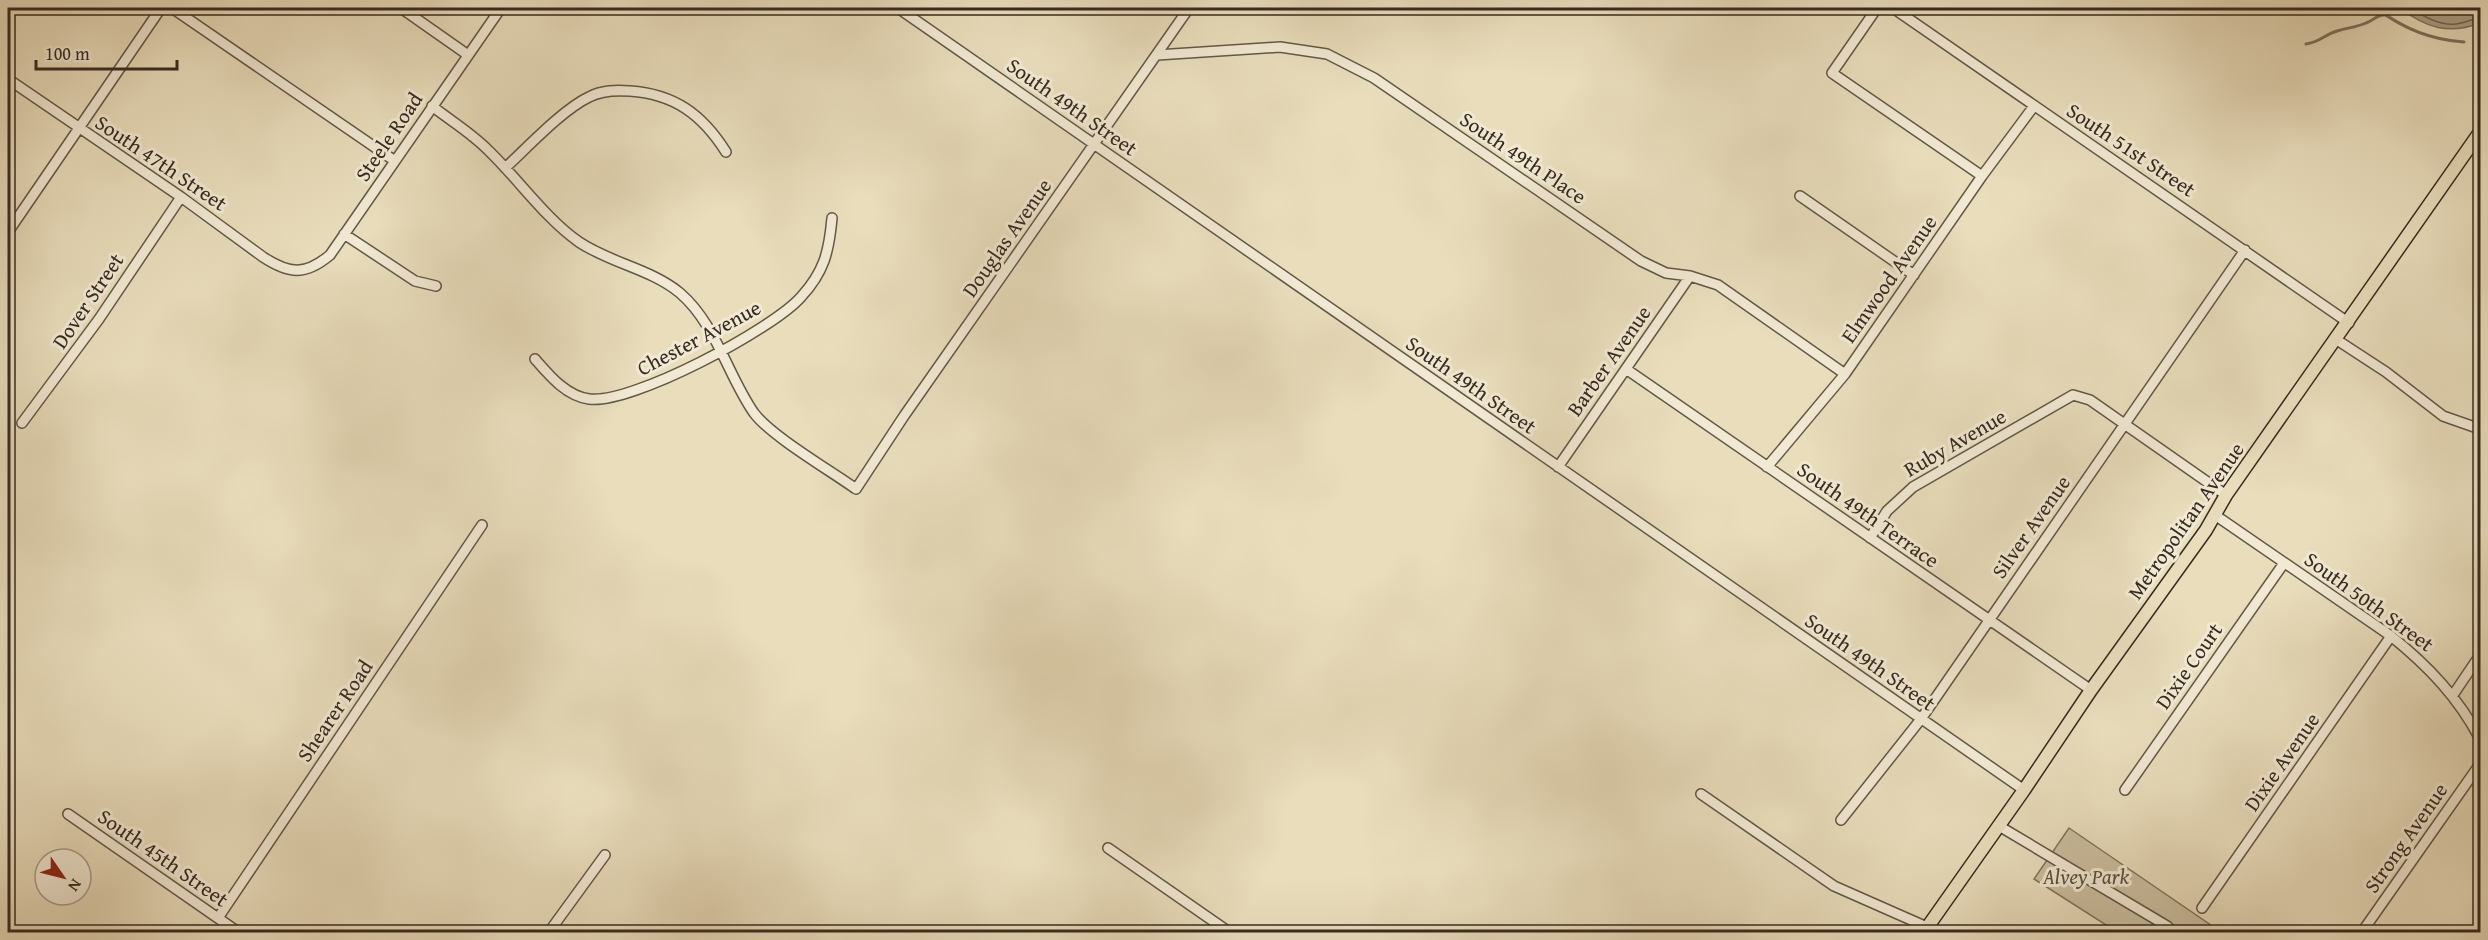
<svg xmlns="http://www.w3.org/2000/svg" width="2488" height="940" font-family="'Gentium Book Plus',serif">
	<rect width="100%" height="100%" fill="#e9ddbc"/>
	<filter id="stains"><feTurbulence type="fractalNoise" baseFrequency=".00333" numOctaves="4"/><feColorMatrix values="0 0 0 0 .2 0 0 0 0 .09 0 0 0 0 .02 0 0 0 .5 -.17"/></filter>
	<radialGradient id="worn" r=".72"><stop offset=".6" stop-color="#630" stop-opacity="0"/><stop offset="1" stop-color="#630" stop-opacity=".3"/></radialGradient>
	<path fill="#cbbfa1" stroke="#807560" stroke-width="1.5" d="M2069,828L2221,932H2117L2034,879Z"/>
	<path fill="#aca087" stroke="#7d715e" stroke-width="1.5" d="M2400,8H2480V23C2449,35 2426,28 2400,8Z"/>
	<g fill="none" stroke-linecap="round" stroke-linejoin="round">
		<path stroke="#716654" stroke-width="1.5" d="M2410,8C2423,16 2440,26 2456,24C2465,23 2472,19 2480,18"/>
		<path stroke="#7d715e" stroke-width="3" d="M2376,8C2402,28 2430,40 2464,42
			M2306,44C2320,42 2324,35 2337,31C2347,28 2357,27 2366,23C2373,21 2376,15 2384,15"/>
		<defs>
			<path id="minor" d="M172,8L395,161
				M401,8L468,55
				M898,8L2024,790
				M1877,8L1832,73L1982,176
				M1893,8L2349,323
				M1157,55L1280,47L1327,54L1374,78L1641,261L1666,273L1690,276L1718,285L1845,374
				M8,79L181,197L263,257C289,274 305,276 330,255L501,8
				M432,106C451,121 473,134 489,151C519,180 545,218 579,242C610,263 651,269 680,293C716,324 728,376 754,413C771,436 831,471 856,489L904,416L1189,8
				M505,168C528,147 562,110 589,97C602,90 616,90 630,91C674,94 702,114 726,152
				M1800,196L1914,275
				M8,232L161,8
				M344,234L415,281L436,286
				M2337,340L2386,372L2443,416L2480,429
				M535,359C549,375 566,396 589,399C631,405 773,329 801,297C824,272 829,252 832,218
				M1626,369L2091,690
				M22,423L99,319L181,197
				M1558,467L1690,276
				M1767,467L1845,374L1982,176L2034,106
				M2215,515L2391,636C2428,666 2458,697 2480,739
				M1870,538L1887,511L1913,487L2073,395L2090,400L2226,495
				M2453,695L2480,655
				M2125,790L2284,563
				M1701,794L1834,886L1927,927
				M68,814L238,932
				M1841,820L1921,719L2245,250
				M1999,826L2167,926L2173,932
				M1108,848L1229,932
				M2202,908L2391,636
				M218,918L482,525
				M549,932L605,855
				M2362,932L2480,764"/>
			<path id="major" d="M1924,932L2024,790L2091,690L2206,530L2226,495L2480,132"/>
		</defs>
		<use href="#minor" stroke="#635847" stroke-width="12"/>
		<use href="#major" stroke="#362b20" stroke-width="15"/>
		<use href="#minor" stroke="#f1e9d3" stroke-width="9"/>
		<use href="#major" stroke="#e9ddbc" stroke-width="12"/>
	</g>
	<g text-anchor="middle" stroke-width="6" stroke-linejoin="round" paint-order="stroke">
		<g font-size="21" fill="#362b20" stroke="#f1e9d3">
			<text transform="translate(1072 107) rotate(35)" y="7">South 49th Street</text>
			<text transform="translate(389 137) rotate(-56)" y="7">Steele Road</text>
			<text transform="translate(2131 150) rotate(34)" y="7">South 51st Street</text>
			<text transform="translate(1523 158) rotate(34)" y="7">South 49th Place</text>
			<text transform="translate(161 163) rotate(34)" y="7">South 47th Street</text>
			<text transform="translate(1007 238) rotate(-55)" y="7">Douglas Avenue</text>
			<text transform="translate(1889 279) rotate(-55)" y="7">Elmwood Avenue</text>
			<text transform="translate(88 301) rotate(-56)" y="7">Dover Street</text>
			<text transform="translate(699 338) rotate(-28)" y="7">Chester Avenue</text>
			<text transform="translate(1609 361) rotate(-55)" y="7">Barber Avenue</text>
			<text transform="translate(1471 385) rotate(35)" y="7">South 49th Street</text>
			<text transform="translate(1955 443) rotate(-30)" y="7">Ruby Avenue</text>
			<text transform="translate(1868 515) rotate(35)" y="7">South 49th Terrace</text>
			<text transform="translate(2186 521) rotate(-55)" y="7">Metropolitan Avenue</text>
			<text transform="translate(2031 527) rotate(-55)" y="7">Silver Avenue</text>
			<text transform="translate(2369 602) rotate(36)" y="7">South 50th Street</text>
			<text transform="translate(1870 662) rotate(35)" y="7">South 49th Street</text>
			<text transform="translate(2189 666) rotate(-55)" y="7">Dixie Court</text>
			<text transform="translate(335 711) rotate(-56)" y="7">Shearer Road</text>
			<text transform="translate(2282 762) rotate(-55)" y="7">Dixie Avenue</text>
			<text transform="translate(2406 838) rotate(-55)" y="7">Strong Avenue</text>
			<text transform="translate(163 858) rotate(35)" y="7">South 45th Street</text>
		</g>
		<g font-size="21" font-style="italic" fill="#5b5040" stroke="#f1e9d3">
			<text x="2086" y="884">Alvey Park</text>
		</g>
	</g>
	<rect width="2488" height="940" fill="none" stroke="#e9ddbc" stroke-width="30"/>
	<rect x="9" y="9" width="2470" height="922" fill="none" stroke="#362b20" stroke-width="3"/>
	<rect x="15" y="15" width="2458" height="910" fill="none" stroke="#362b20" stroke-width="1.5"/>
	<g transform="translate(63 877) rotate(125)"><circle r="28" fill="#f1e9d3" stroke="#a69d8b" stroke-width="1.5"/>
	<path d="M0-4.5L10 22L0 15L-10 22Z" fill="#8f2418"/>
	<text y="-9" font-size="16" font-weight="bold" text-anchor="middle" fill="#362b20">N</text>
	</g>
	<path d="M36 60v9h141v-9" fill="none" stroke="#362b20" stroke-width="3"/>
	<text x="45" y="60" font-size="18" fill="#362b20" stroke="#f1e9d3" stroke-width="4.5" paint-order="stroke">100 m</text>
	<rect width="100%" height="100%" filter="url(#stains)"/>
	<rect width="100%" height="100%" fill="url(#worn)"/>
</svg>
